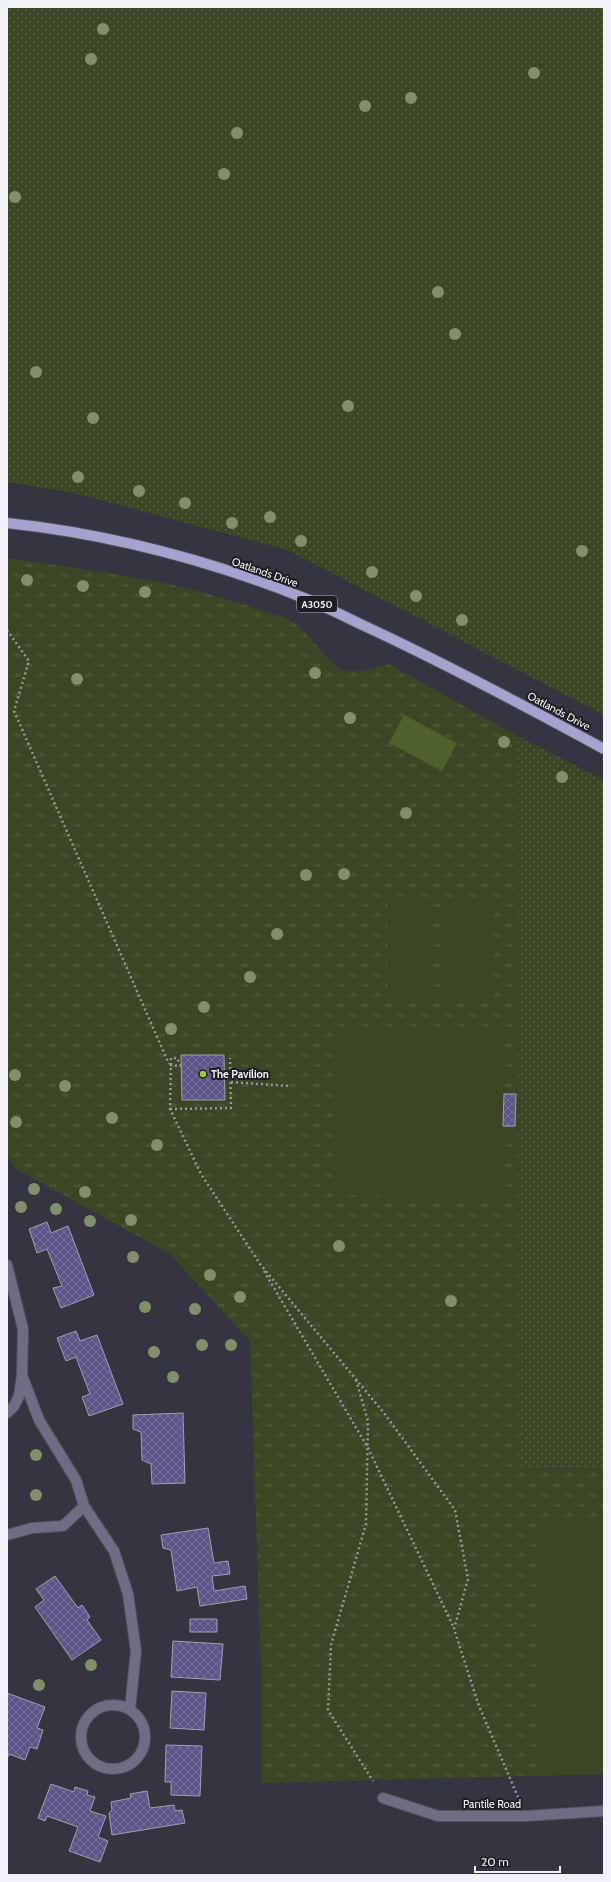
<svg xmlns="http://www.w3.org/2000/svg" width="611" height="1882" font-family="Cabin,sans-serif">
	<defs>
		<pattern id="grass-dots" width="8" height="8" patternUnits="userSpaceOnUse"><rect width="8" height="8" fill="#3b4724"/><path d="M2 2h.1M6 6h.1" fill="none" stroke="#586245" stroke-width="1.8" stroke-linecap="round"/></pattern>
		<pattern id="park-tufts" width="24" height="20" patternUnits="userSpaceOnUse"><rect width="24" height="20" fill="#3b4724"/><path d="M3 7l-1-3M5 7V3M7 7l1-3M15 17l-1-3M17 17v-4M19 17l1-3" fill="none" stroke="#586245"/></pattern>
		<pattern id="building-cross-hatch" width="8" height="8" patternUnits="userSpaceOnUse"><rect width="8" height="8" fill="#5b5687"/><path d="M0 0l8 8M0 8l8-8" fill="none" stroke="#736f99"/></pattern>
	</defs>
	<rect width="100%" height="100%" fill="#353541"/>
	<path fill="url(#grass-dots)" d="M7,7H604V715L288,550L74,493L7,482Z
		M517,736L604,780V1468L521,1469Z"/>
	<path fill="url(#park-tufts)" d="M7,558C88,570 170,579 248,606C262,611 278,614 291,621C308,630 331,668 344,671C359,673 374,668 389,664L517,736L521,1469L604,1468V1774L261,1783V1666L250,1341L170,1254L16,1169L7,1154Z"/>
	<path fill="#3b4724" d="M388,896L434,897L433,997H387Z
		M446,897L492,898L491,998L445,997Z
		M335,1029L501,1030L502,1200L332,1194Z
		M604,1517V1774L541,1775L542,1519Z"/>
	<path fill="#50602d" d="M404,715L457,743L442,771L389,743Z"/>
	<path fill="url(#building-cross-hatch)" stroke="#a0a0af" d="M181,1055H224L225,1100H182Z
		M504,1094H516L515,1126H503Z
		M47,1222L51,1233L68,1226L94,1295L61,1308L53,1288L62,1286L47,1249L37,1253L29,1229Z
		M76,1331L80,1341L97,1335L123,1404L89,1416L82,1397L90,1394L76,1357L66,1361L57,1338Z
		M183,1413L185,1483L152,1484L151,1464L142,1460L141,1432L133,1429V1415Z
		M208,1528L214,1563L228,1561L230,1574L212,1576L214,1591L245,1586L247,1599L200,1606L197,1587L177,1591L171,1550L163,1548L161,1535Z
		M55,1576L78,1608L82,1605L90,1617L87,1620L101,1640L72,1660L35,1607L44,1600L36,1589Z
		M190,1619H217V1632H190Z
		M173,1641L223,1644L220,1680L171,1677Z
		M172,1691L206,1693L204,1730L170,1728Z
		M7,1693L45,1707L37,1728L43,1730L37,1749L30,1747L25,1760L9,1754L7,1759Z
		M166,1745L202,1746L200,1796L171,1795V1782H165Z
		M51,1784L74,1792L75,1787L88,1791L87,1795L95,1797L90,1811L106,1816L98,1837L108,1841L100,1862L69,1851L78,1827L47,1816L45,1821L38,1818Z
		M147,1791L150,1808L174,1805L175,1811L182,1810L185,1823L112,1835L109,1813L112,1810L111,1802L131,1798L130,1794Z"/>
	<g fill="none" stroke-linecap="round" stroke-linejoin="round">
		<defs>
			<path id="minor" d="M7,1265L23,1329L22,1375L19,1396L14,1406L7,1413
				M84,1506L114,1551L128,1594L136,1651L130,1709
				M7,1535L32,1528L63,1526L84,1506L76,1480L39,1420L22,1375
				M81 1737a32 32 0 1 1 64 0a32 32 0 1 1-64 0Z
				M383,1798L438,1816H526L604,1811"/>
			<path id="major" d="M7,523C109,534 209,560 304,598C327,607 349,619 371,629C450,666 527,707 604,749"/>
		</defs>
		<use href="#minor" stroke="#53535f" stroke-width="12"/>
		<use href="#major" stroke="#53535f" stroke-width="12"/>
		<path stroke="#9898a1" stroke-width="2.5" stroke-dasharray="2 3" stroke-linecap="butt" d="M7,630L29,661L14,711L169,1064
			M170,1065L181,1066
			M181,1066L177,1058H171L170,1109L201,1174L260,1264L384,1413L455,1510L468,1579L454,1629L479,1706L518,1797
			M231,1082L289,1086
			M170,1109L231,1108L230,1058
			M264,1271L368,1448L454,1628
			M356,1380L368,1421L366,1524L331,1645L328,1710L373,1781"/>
		<use href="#minor" stroke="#6e6d84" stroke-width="10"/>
		<use href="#major" stroke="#a5a2d0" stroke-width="10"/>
	</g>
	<g fill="#81906a">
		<circle cx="103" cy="29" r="6"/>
		<circle cx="91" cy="59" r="6"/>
		<circle cx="534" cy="73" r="6"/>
		<circle cx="411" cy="98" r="6"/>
		<circle cx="365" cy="106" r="6"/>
		<circle cx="237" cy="133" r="6"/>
		<circle cx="224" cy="174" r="6"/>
		<circle cx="15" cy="197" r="6"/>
		<circle cx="438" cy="292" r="6"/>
		<circle cx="455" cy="334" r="6"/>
		<circle cx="36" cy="372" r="6"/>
		<circle cx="348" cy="406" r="6"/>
		<circle cx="93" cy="418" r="6"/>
		<circle cx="78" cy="477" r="6"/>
		<circle cx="139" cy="491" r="6"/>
		<circle cx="185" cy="503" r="6"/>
		<circle cx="270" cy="517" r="6"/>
		<circle cx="232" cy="523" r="6"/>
		<circle cx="301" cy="541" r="6"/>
		<circle cx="582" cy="551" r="6"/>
		<circle cx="372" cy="572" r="6"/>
		<circle cx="27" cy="580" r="6"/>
		<circle cx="83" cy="586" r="6"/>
		<circle cx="145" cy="592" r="6"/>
		<circle cx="416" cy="596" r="6"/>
		<circle cx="462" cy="620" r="6"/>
		<circle cx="315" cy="673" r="6"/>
		<circle cx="77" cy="679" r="6"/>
		<circle cx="350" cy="718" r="6"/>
		<circle cx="504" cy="742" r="6"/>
		<circle cx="562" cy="777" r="6"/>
		<circle cx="406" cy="813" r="6"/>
		<circle cx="344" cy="874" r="6"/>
		<circle cx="306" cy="875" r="6"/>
		<circle cx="277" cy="934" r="6"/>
		<circle cx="250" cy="977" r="6"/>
		<circle cx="204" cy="1007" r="6"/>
		<circle cx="171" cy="1029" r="6"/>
		<circle cx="15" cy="1075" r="6"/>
		<circle cx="65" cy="1086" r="6"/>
		<circle cx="112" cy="1118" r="6"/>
		<circle cx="16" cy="1122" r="6"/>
		<circle cx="157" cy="1145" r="6"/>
		<circle cx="34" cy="1189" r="6"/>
		<circle cx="85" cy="1192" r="6"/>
		<circle cx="21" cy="1207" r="6"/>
		<circle cx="56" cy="1209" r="6"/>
		<circle cx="131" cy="1220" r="6"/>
		<circle cx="90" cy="1221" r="6"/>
		<circle cx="339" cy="1246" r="6"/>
		<circle cx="133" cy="1257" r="6"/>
		<circle cx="210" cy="1275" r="6"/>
		<circle cx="240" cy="1297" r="6"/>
		<circle cx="451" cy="1301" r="6"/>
		<circle cx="145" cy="1307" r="6"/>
		<circle cx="195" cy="1309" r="6"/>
		<circle cx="202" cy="1345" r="6"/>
		<circle cx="231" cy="1345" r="6"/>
		<circle cx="154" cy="1352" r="6"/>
		<circle cx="173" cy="1377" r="6"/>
		<circle cx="36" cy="1455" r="6"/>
		<circle cx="36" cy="1495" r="6"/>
		<circle cx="91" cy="1665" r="6"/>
		<circle cx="39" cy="1685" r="6"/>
	</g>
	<circle fill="#a0c92b" stroke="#1d1d23" stroke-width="1.5" cx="203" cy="1074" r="4"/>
	<g text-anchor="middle" stroke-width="4" stroke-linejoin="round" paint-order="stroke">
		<rect fill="#1d1d23" stroke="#b2b2ba" stroke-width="1" x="297" y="596" width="40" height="16" rx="3"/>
		<g font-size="10" font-weight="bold" fill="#f2f2fa">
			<text x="317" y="608">A3050</text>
		</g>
		<g font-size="11" fill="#f2f2fa" stroke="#1d1d23">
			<text transform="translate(265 572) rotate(19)" y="4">Oatlands Drive</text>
			<text transform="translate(559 711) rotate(28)" y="4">Oatlands Drive</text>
			<text x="492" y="1808">Pantile Road</text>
		</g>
		<g font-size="11" font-weight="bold" fill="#f2f2fa" stroke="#1d1d23" text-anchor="start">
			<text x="211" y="1078">The Pavilion</text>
		</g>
	</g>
	<rect width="611" height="1882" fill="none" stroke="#f2f2fa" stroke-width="16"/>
	<path d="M475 1866v6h85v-6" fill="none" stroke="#f2f2fa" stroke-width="2"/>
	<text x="481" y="1866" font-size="12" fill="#f2f2fa" stroke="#1d1d23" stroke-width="3" paint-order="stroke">20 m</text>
</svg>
